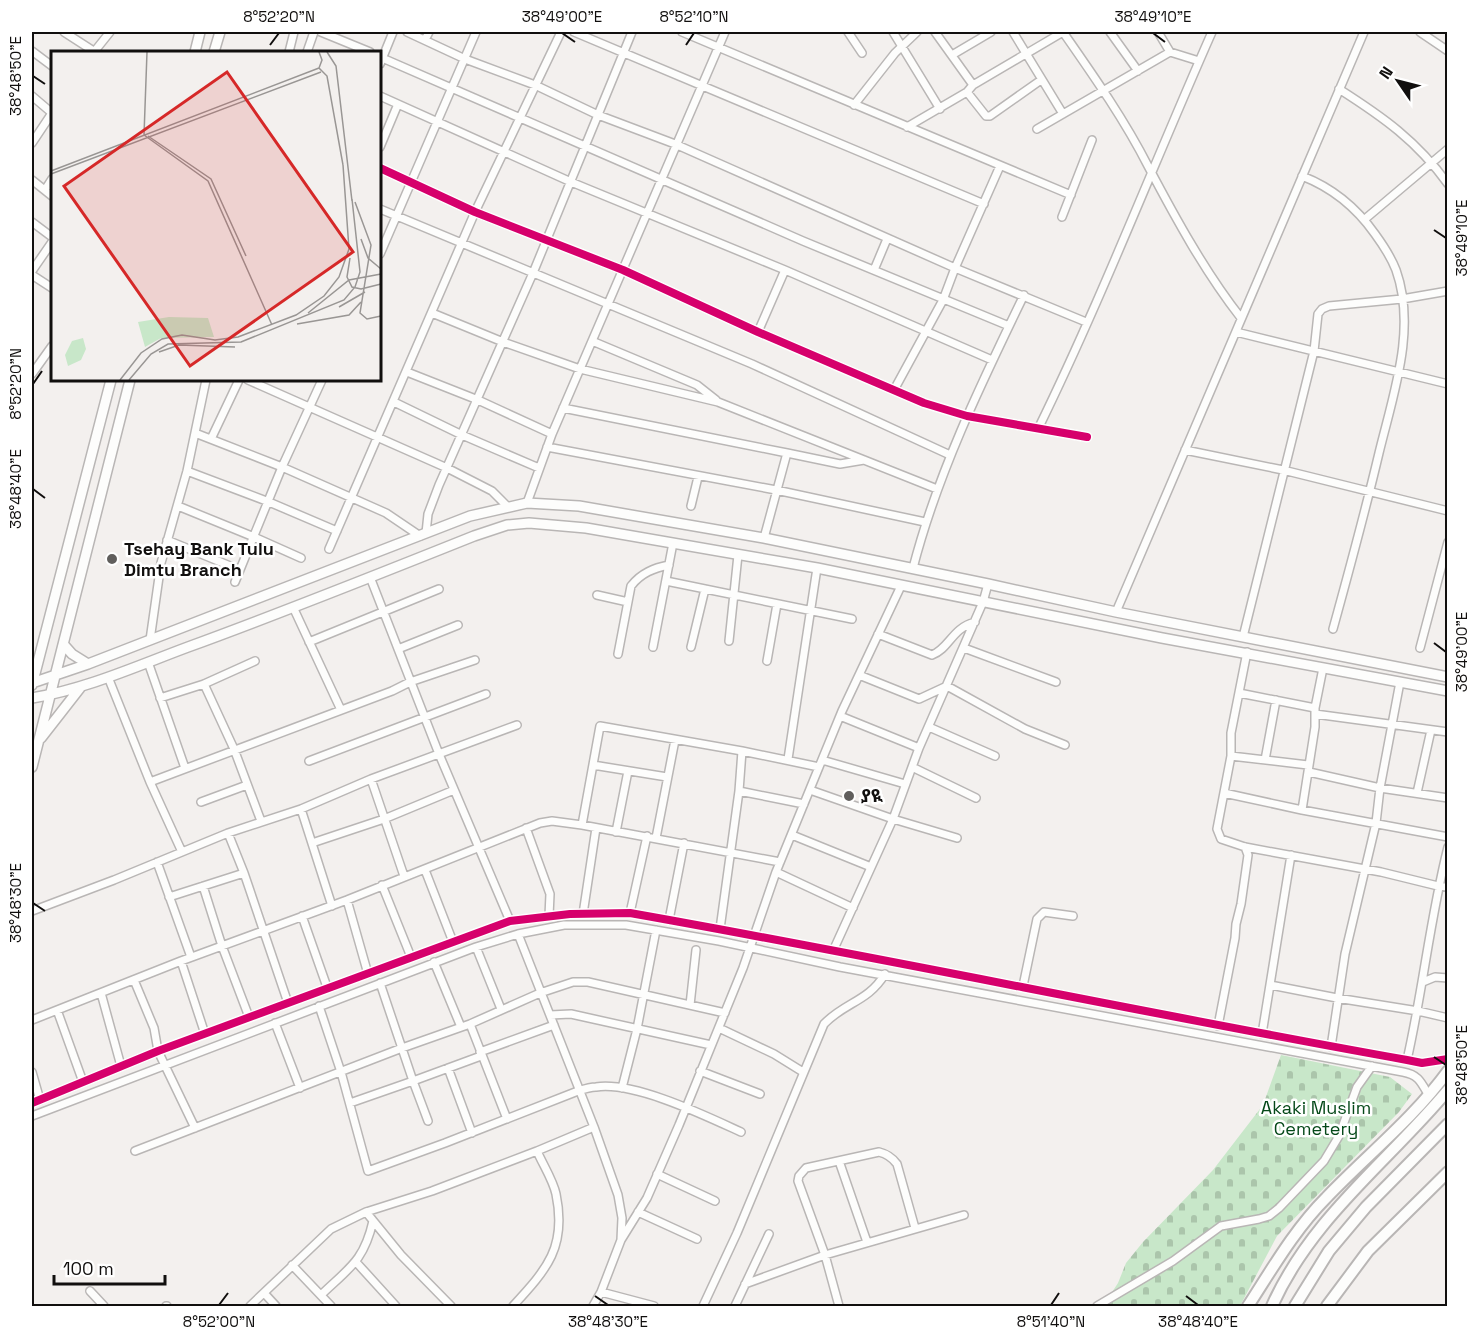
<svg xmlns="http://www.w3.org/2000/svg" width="1479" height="1338" font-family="'Space Grotesk','Noto Sans Ethiopic',sans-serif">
	<defs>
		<pattern id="cemetery-stones" width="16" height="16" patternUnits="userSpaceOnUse" patternTransform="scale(1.5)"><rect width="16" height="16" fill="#c8e7c9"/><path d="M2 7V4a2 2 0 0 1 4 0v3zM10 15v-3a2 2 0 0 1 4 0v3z" fill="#abc5ab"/></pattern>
	</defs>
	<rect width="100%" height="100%" fill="#f3f0ee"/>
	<path fill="url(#cemetery-stones)" d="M1281,1055L1390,1077L1412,1094L1399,1112L1277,1236L1240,1306H1103L1118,1283L1126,1263L1143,1242L1213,1170L1263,1105Z"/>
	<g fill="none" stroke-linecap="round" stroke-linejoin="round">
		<defs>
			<path id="minor" d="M64,32L95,52
				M321,32L370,52
				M407,32L465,59L535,85L598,115L675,144L955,268L1000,166
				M574,32L984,204
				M682,32L1071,195
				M848,32L862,53
				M893,32L940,109
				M935,32L973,85
				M1013,32L1063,114
				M1063,32C1093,75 1124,119 1148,166C1176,219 1205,272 1241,318
				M1110,32L1138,71
				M1158,32L1170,52L1199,61
				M1420,32L1448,51
				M425,40L429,32
				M32,51L52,66
				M94,52L110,32
				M289,52L294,32
				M307,52L314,32
				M952,55L991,32
				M380,57L803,241L1009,326
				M380,64L393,32
				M1339,89C1383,117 1417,141 1448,184
				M967,92L986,116H990L1041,80
				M32,96L52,113
				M380,96L571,182L785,270L992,360
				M854,105L895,53L917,32
				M907,127L967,92L973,85L1063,32
				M1037,129L1170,52
				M32,143L52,113
				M380,147L398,104
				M380,168L475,212L623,270L758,332L924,403L967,416L1087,437
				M1302,176C1333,188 1356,207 1375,234C1383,245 1391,257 1396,270C1417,329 1393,395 1379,453C1365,512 1349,571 1333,629
				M32,180L52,196
				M45,190L52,179
				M380,209L752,364L950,455
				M1062,217L1092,140
				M1365,219L1448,149
				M32,222L52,237
				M380,254L476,32
				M874,270L887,239
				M32,271L52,242
				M32,275L52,288
				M432,313L503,342L580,369L718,402L937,489
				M758,332L785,270
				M1236,332L1448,384
				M592,341L697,385L716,400
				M407,372L478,400L552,434
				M32,374L52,346
				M248,380L447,468L492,491L508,507
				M894,390L943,300L955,268L1086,322
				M394,402L462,435L539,468
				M563,408L787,453L764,538
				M1039,427C1102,298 1154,163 1212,32
				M195,433L282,467L386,513L420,536
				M211,439L239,380
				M547,447L776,490L925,522
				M1185,450L1283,470L1448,511
				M787,453L840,464L864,460
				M187,471L269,502L337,531
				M527,503L552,434L725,32
				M178,506L254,537L301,558
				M691,506L698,477
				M426,533L428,514L439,485L533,273L632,32
				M167,540L240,570
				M329,549L475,212L561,32
				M913,568C938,472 981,384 1024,295
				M370,577L439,754L510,921
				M666,581L852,619
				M235,582L282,467L322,380
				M597,595L628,602
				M293,607L341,710
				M1116,612L1364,32
				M878,634L932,655C949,649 952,628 975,622
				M1243,637L1314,351L1318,314L1322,309L1329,306L1402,299L1448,291
				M150,640L161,563L187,471L206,380
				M729,641L738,555
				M309,642L439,589
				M653,647L673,543
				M691,647L705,589
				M964,648L1056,682
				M1420,648L1448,542
				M398,649L458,625
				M1247,652L1231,733V756L1217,829L1221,839L1245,847L1381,872L1438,886L1448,887
				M618,654L631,586C641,573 654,568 669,565
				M767,661L777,604
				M148,662L185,768
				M859,675L919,699L947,686L1025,729L1065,745
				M108,677L150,782L182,852
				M204,684L234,749L261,821
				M1239,693L1315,708
				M160,698L204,684L255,661
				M1315,714L1448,732
				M840,716L919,748
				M929,727L995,756
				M742,751L819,767
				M1231,756L1308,765
				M788,759L817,568
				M822,760L905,784
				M1265,760L1276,700
				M309,761L486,694
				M593,765L667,777
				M912,767L976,798
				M1309,772L1380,788L1448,798
				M371,779L404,876
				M150,782L392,691L410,682L475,660
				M810,790L893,819L957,838
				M739,791L804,804
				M1224,793L1302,810L1448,837
				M1417,793L1431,730
				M201,802L247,785
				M301,809L332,906
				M1302,810L1315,727V708L1323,668
				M582,825L600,726L742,751L739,791L720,929
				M526,828L550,894L549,916
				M616,832L628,771
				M228,833L244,873L288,1003
				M792,835L871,867
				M656,838L675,740
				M312,843L384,819L454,790
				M157,862L191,957
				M425,870L453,942
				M776,872L853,908
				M382,885L411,957
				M203,886L222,946L249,1017
				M169,897L244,873
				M347,900L368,974
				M32,911L114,880L228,833L301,809L371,779L517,725
				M630,913L647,836
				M583,914L596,828
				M302,916L327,987
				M669,920L684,843
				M518,934L594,1127L618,1195L622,1218L621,1240L601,1292L593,1306
				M476,947L501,1009
				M833,951L893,819L919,748L983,602L988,584
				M181,961L205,1034
				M434,962L461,1027
				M134,980L154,1028L158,1051L195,1128
				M1423,982L1435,977L1448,978
				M1270,985L1337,998L1418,1011L1448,1018
				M1023,986L1037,919L1044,912L1073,916
				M101,993L121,1066
				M690,1005L696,950
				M319,1006L341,1072L368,1171L445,1143L578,1091C584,1089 590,1087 596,1087C634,1081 706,1116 741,1132
				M57,1010L83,1082
				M550,1015L571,1014L711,1045
				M32,1020L181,961L347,900L540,823L552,821L582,825L780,862
				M275,1023L300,1088
				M470,1024L507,1119
				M1218,1026L1235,938L1236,924L1241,904L1248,855L1245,847
				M719,1028L774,1054L803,1072
				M1262,1034L1291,855
				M1331,1047L1345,954L1376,823L1380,788L1400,682
				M480,1052L554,1025
				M1407,1060C1423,990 1430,918 1448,847
				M448,1068L472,1133
				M700,1071L760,1094
				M32,1072L40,1100
				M622,1088L637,1029L656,930
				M32,1103L158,1051L510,921L570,914L630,913C890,959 1148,1014 1407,1060L1422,1063L1448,1059
				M350,1103L413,1081L380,983
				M32,1116L476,947L518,934L564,925H626L719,941L840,967L1403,1072C1419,1075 1421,1082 1429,1096
				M428,1121L413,1081L481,1056
				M135,1151L402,1048L470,1024L540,993L573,982H588L725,1013
				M839,1161L867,1242
				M657,1174L715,1201
				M366,1212L401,1255L451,1306
				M638,1212L697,1239
				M621,1240L647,1198L679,1125L743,968L776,872L819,767L842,711L901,586
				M356,1262L396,1306
				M292,1265L331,1306
				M745,1284L825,1255L964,1215
				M90,1291L104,1306
				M601,1292L654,1306
				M264,1293L276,1306
				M321,1295C349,1268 364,1261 373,1221
				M166,1306H167
				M250,1306L331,1229L366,1212L432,1191L537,1151L594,1127
				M513,1306C547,1269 567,1247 556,1194C553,1180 543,1165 537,1151
				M703,1306L737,1233L824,1024C845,1002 868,1002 885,974
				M735,1306L769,1234
				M839,1306L825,1255L798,1181L799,1176L806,1168L879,1152C887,1154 892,1157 897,1164L915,1228
				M1097,1306L1173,1261L1221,1226L1259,1219L1269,1216L1279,1208L1324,1161L1339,1136L1357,1087L1372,1066"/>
			<path id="major" d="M195,52L200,32
				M214,52L220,32
				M64,645L72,654L88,664
				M32,683L88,664L470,516L527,503L579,506L764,538L988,584L1116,612L1448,677
				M32,685L111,380
				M32,698C86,689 137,666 188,647C284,612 379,574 474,536L507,525L529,523L586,528L817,568L1162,638L1448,691
				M41,738L80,688
				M32,767L130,380"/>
			<path id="highway" d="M1248,1306C1272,1269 1295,1229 1326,1198C1367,1155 1413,1119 1448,1071
				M1272,1306C1312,1217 1387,1163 1448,1090
				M1295,1306L1329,1251L1366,1207L1448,1124
				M1327,1306L1368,1251L1448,1172"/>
		</defs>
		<use href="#minor" stroke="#b9b6b5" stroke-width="10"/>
		<use href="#major" stroke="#b9b6b5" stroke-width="12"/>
		<use href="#highway" stroke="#b9b6b5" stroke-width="14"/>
		<use href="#minor" stroke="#fdfdfc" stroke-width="7"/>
		<use href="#major" stroke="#fdfdfc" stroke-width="9"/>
		<use href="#highway" stroke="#fdfdfc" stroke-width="10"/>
		<defs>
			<path id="cycleway" d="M380,168L475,212L623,270L758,332L924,403L967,416L1087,437
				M32,1103L158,1051L510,921L570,914L630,913C890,959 1148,1014 1407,1060L1422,1063L1448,1059"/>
		</defs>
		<use href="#cycleway" stroke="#fff" stroke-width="11"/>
		<use href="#cycleway" stroke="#d6006c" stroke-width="8"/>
	</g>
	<path fill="none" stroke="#110f0e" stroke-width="2" d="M562,33L575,42M1153,33L1165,42M270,45L279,33M686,45L694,33M33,76L45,84M1434,230L1446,238M33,384L42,371M33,489L45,498M1434,643L1446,652M33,903L45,911M1434,1057L1446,1065M595,1296L608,1305M1186,1296L1198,1305M219,1305L228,1293M1051,1305L1059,1293"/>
	<g fill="#605e5c" stroke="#fff" stroke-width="2">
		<circle cx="112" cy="559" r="6"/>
		<circle cx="849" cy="796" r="6"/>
	</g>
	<g text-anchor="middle" stroke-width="5" stroke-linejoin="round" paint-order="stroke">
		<g font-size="18" font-weight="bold" fill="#110f0e" stroke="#fff" text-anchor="start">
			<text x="124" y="555">Tsehay Bank Tulu<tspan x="124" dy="21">Dimtu Branch</tspan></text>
			<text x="861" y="802">ያዪ</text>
		</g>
		<g font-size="18" fill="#054919" stroke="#fff">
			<text x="1316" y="1114">Akaki Muslim<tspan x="1316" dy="21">Cemetery</tspan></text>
		</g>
	</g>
	<g transform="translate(51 51)">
		<rect width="330" height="330" fill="#f3f0ee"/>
		<path d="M118,266L157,267L163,286L110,287L94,296L87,271Z" fill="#c8e7c9"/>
		<path d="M32,287L35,298L30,309L17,315L14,304L21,290Z" fill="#c8e7c9"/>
		<path fill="none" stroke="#999694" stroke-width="1.5" d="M96,1L93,84L157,130L221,274M268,1L271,9L268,17L276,25L292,114M276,1L285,15L301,150M97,85L160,128L195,205M0,120L268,17M0,123L270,21M304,151L320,194L309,262L316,268L330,265M310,188L317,207L330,218M299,207L296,226L301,236L310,238L330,233M288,256L314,241M257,262L298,229L330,223M246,273L298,264L310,251M108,301L128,294L184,296M69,329L90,302L111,288L131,284L164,289L187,286L245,264L273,245L288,226L298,198L292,114M78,329L100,303L117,293L190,291L293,249L304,236L309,221L301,148"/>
		<path fill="#d62828" fill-opacity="0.15" stroke="#d62828" stroke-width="3" d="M176,21L302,201L139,315L13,135Z"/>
		<rect width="330" height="330" fill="none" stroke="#110f0e" stroke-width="3"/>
	</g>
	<rect width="1479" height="1338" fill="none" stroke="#ffffff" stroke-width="66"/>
	<g transform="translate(1398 81) rotate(305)" stroke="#ffffff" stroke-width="4.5" paint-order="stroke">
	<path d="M0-4.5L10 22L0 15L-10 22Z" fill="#110f0e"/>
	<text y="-9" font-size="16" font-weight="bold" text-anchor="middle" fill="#110f0e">N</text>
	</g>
	<path d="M54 1275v9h111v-9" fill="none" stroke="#110f0e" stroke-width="3"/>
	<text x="63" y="1275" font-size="18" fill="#110f0e" stroke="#ffffff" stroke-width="4.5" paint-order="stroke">100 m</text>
	<rect x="33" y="33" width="1413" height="1272" fill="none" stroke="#110f0e" stroke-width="2"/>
	<g font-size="15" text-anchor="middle" fill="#110f0e">
		<text x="279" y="22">8°52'20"N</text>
		<text x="562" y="22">38°49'00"E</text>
		<text x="694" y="22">8°52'10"N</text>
		<text x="1153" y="22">38°49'10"E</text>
		<text transform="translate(16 76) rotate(-90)" y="5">38°48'50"E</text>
		<text transform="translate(1462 238) rotate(-90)" y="5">38°49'10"E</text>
		<text transform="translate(16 384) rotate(-90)" y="5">8°52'20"N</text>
		<text transform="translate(16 489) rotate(-90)" y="5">38°48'40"E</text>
		<text transform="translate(1462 652) rotate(-90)" y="5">38°49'00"E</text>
		<text transform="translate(16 903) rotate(-90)" y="5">38°48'30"E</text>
		<text transform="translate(1462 1065) rotate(-90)" y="5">38°48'50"E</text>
		<text x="219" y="1327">8°52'00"N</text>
		<text x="608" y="1327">38°48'30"E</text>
		<text x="1051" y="1327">8°51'40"N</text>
		<text x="1198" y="1327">38°48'40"E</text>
	</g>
</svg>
